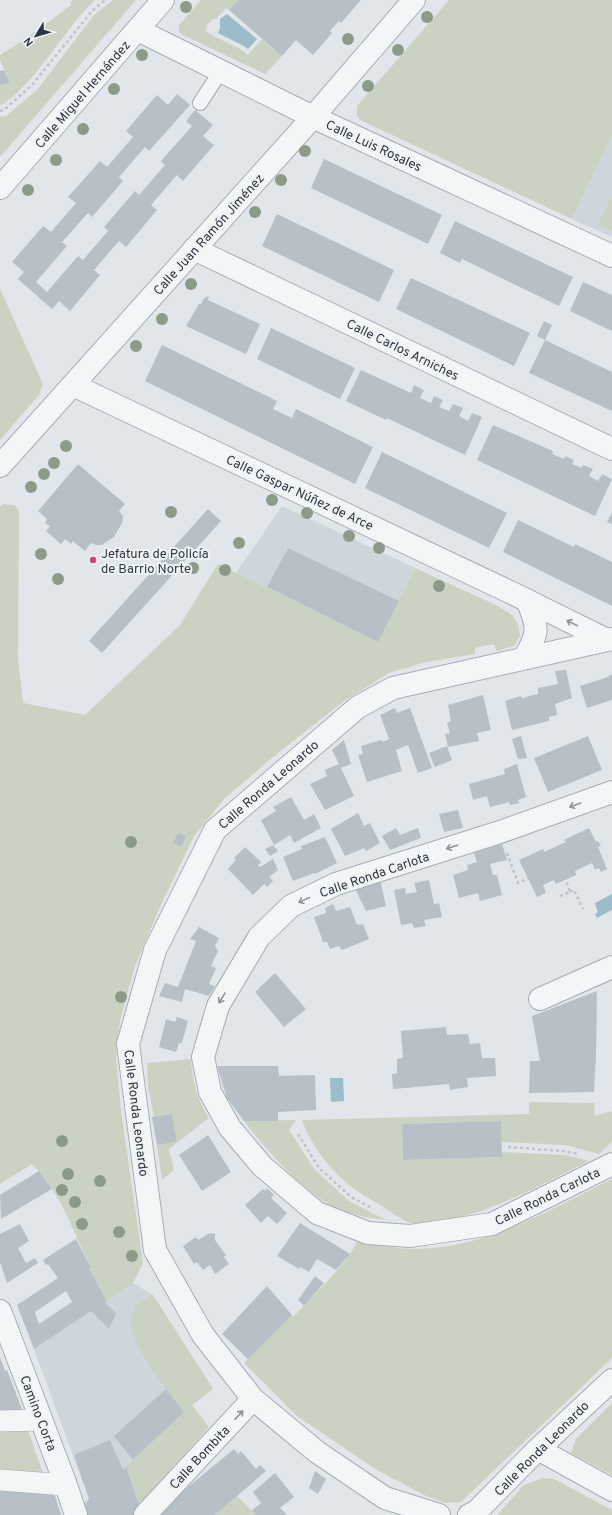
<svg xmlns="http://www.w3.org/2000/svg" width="612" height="1515" font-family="Overpass,sans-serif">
	<rect width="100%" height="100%" fill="#e0e6e9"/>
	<path fill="#ced6db" d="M612,135V237L572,219Z
		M282,506L415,568L378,642L236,573Z
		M133,1283L153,1295L213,1389L192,1405L133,1460L130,1480L141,1511L84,1505L89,1499L34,1349Z"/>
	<path fill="#cad3c1" d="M73,0H95C63,30 35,85 0,106V85L10,83L0,60V55C25,40 48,23 71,5L70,2Z
		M113,0H136L0,157V117L6,116L37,90L94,15Z
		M201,0H238L229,10L226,8L216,19H213L207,25L206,31C219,41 236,44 248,55L262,39L282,56L265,74L183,35L179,32V25Z
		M449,0H612V135L572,219L360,120L357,116V106Z
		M612,196V231L598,224Z
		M0,289L43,384L39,395L0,440Z
		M3,504L14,505L19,510L18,658L23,703L85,715L180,625L218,564L378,642L415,568L496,605L512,615L518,624L520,636L514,646L497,651L494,644L475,648V654L426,662L389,673L344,701L278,753L225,798L194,836L161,905L135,966L120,1021L116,1057L121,1111L143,1263L133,1283L107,1301L89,1269L91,1268C73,1232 61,1192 32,1164L0,1184V507Z
		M191,1059C192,1082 197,1099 209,1118L169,1149L174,1170L162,1180L157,1145L177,1142L172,1114L154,1117L148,1086L147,1063Z
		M529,1102L594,1103L595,1116L612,1111V1142L599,1154L565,1145L501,1142V1121L402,1124L403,1160L502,1157L501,1152L565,1155L589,1161C538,1185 486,1218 429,1222C423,1222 416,1224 411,1223C405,1223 380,1204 372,1200C340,1183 314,1153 302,1120L529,1114Z
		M296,1120L289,1130L315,1170L349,1201L386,1220C371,1218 355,1216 341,1210C308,1198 265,1149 244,1121Z
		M612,1179V1358L461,1502L445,1503L424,1495L377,1470L297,1416L244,1363L292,1315L293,1317C308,1302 352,1258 357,1241C376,1244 395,1249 415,1249C486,1249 550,1209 612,1179Z
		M153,1295L213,1389L192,1405L209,1427L139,1505L126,1467L184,1412C169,1393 128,1343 131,1320C131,1315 134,1310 135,1305Z
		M612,1403V1475L571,1453L576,1439Z
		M27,1427L45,1479L0,1476V1428Z
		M543,1478L554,1479L612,1510V1515H497L524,1485Z
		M237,1496L256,1515H215Z"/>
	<path fill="#9bbcc9" d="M227,14L257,39L248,49C239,42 228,39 218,33L220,28V19Z
		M612,894V910L597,918L595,914L598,912L595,903Z
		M330,1078H343L344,1101L331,1102Z"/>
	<path fill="#b7c0c6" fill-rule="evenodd" d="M238,0H361L341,23L339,21L330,31L332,33L313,55L296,40L282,56L229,10Z
		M4,70L10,83L0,85V71Z
		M177,94L190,105L149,151L145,147L119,177L123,181L92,217L88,213L62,242L67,246L36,282L47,292L78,256L83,260L108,231L104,227L135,191L139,195L165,165L161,161L192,126L186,121L195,110L213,125L203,136L214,145L183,181L177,175L151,205L157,210L126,247L119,241L94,270L100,275L70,311L59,301L52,309L18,279L24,272L12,262L43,226L51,232L76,203L68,197L100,161L107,167L133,137L126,131L157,95L168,105Z
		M324,159L442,215L428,244L311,188Z
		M277,214L394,270L379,302L262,246Z
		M455,221L573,277L559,306L462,259L460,263L440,253Z
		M411,278L530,333L514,366L396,309Z
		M583,282L612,295V331L570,311Z
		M209,296L208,300L260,324L246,354L186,326L199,304H201L204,298Z
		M544,321L552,325L545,340L537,336Z
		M271,328L355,368L340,399L257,359Z
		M545,340L612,372V411L529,373Z
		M162,345L277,401L273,409L292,418L296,409L373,447L355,484L145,381Z
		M361,370L411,393L414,385L424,390L420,398L431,403L434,396L443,400L439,407L449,411L453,404L463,408L459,416L468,421L472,413L482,417L465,455L387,418L386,420L346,401Z
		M493,425L553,451L552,454L564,459L565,456L574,460L572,464L582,468L583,465L593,469L589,476L598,481L602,474L612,479L595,516L477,460Z
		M382,452L507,513L489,548L365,488Z
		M78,464L125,504L119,511L123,516L122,523L114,537L102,545H96L91,543L85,551L73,541L71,544L65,539L61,544L46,531L50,526L45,523L47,519L38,511Z
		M208,509L221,521L102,653L89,641Z
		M612,512V524L607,522Z
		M518,520L574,547L575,544L612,562V606L503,552Z
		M288,548L399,601L378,642L267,587Z
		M566,670L572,698L555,704L557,715L549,717V721L512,730L505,701L521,696L522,698L538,694V688L558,684L555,671Z
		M612,674V700L587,708L580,686L608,677Z
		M483,695L491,730L477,733L479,741L448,747L445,734L450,733L447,723L451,721L448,705Z
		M395,708L397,713L410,708L432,768L418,773L408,745L396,750L402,771L367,782L358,755L363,754L361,746L381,740L383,742L389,739L380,715Z
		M521,736L527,758L518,759L512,739Z
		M588,736L602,770L548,792L534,758Z
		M344,740L351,764L341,768L354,796L325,810L310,784L327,776L325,770L339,764L332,750Z
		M447,746L452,760L435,767L429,753Z
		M517,764L526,797L518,800L519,803L510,805L509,802L490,807L487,796L473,800L469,784L505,774L504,769Z
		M291,797L304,820L314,814L321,828L294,843L290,835L274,845L261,820L276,811L273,807Z
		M458,810L463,828L444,832L439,814Z
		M358,813L364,826L370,823L380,843L366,851L364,848L345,856L331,829Z
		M396,828L400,835L418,828L421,838L390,850L382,836Z
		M589,828L596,842L598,841L601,846L598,847L607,869L601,872L599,868L595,870L592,863L575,871L576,875L556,884L554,880L543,885L546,893L537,897L519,860L543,849L544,852L566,842L564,840Z
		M178,833L186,836L181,847L173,843Z
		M325,837L337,863L315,874L314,873L293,881L283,857L302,849L301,846Z
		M502,844L507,860L490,864L493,875H497L502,895L480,901L478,893L459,898L453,875L468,870L467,865L477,862L474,853Z
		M273,845L278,851L270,856L265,849Z
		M245,847L261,862L258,866L260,867L273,859L278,870L269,877L273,881L267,887L264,884L253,895L228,869L236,860L234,858Z
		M380,879L386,906L366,911L355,888Z
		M429,880L434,904L439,903L442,917L424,920L426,926L414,928L412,923L401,925L394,890L405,888L406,894L417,892L414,883Z
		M333,904L336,911L350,907L357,925L363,924L369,939L342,950L339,946L330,949L327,942H323L314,917L326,913L325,908Z
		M199,927L219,938L215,946L218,951L211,966L216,968L209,984L215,986L209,996L185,989L182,1002L159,996L165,983L178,987L196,941L190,939Z
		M275,973L306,1009L284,1027L255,992Z
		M597,991L596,1055L594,1092L529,1093L530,1061H540L532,1016Z
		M177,1017L188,1021L182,1043H179L176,1052L159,1047L166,1019L175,1022Z
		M446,1027L447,1035L468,1034L470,1044L480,1043L482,1058H495L496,1076L467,1078L468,1087L450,1090L449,1084L393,1089L392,1074L397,1073V1059L403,1058L401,1031Z
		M217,1066H278L279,1076L315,1075L316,1110L278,1112V1121H244L227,1098Z
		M172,1114L177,1142L157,1145L152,1117Z
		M501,1121L502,1157L403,1160L402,1124Z
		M208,1135L231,1172L202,1191L179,1155Z
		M39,1171L52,1189L1,1219L0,1195Z
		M267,1188L274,1195L271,1198L287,1213L277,1224L268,1216L261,1223L245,1205L263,1189L265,1191Z
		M300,1223L350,1254L336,1270L317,1259L309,1272L300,1267L299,1269L277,1256Z
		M20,1224L29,1241L18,1248L26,1263L35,1258L38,1263L7,1283L0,1262V1234Z
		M210,1233L215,1234V1240L226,1255L224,1257L229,1264L215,1274L210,1265L203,1270L197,1262L194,1264L183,1246L196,1237L198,1240Z
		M76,1239L91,1268L89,1269L107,1301L105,1302L116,1314L109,1329L91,1311L34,1349L17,1305L58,1278L48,1264L46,1265L43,1260ZM66,1291L72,1302L39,1324L35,1312Z
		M315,1276L324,1283L304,1306L298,1300Z
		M267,1286L292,1315L248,1359L222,1334Z
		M0,1357L5,1371L7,1370L23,1412L0,1415Z
		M166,1389L184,1412L133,1460L114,1436Z
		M110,1440L123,1470L126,1467L139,1505L141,1511L136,1515H87L84,1505L89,1499L74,1455Z
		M234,1449L238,1454L241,1451L256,1469L260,1465L266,1471L215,1515H161L163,1513L160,1510Z
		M315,1471L326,1479L318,1494L309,1488Z
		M275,1473L294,1497L280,1508L287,1515H256L252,1510L261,1503L253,1492Z
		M0,1487L49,1492L55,1496L61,1515H0Z"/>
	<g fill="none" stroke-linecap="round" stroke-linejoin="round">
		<defs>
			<path id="service" d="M200,103L221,71"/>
			<path id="pedestrian" d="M0,1421L42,1420
				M0,1480L66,1485"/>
			<path id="minor" d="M138,30L313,117L612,256
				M0,188L163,0
				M194,249L612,449
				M73,385L512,593L607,640
				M524,658C540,633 538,626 527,600
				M612,792L500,832L336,884L291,906L259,937L218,1006L203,1057L210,1092L230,1128L262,1166L317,1213L368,1233L410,1236L492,1224L612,1164
				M540,999L612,967
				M538,1449L612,1490
				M145,1515L253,1399
				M439,1515L385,1498L317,1452L253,1399L203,1335L155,1250L128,1044L155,950L215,830L358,707L393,688L612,639
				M469,1515L476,1512L538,1449L612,1380"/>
			<path id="tertiary" d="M0,466L313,117L414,0
				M0,1311L66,1485L76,1515"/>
		</defs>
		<use href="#service" stroke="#a5aeb3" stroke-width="16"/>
		<use href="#pedestrian" stroke="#a5aeb3" stroke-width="22"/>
		<use href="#minor" stroke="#a5aeb3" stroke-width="24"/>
		<use href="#tertiary" stroke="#a5aeb3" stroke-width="24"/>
		<path stroke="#bec4c8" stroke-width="2.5" stroke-dasharray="3 3" stroke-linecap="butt" d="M0,111L4,110L32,85L92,11L105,0
			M507,853L518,883L528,878
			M570,892L574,890L583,909
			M560,896L570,892L566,880
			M298,1134L319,1168L351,1197L373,1209
			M508,1147L563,1151L579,1154"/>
		<use href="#service" stroke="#f3f6f7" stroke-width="14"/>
		<use href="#pedestrian" stroke="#f3f6f7" stroke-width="21"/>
		<use href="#minor" stroke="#f3f6f7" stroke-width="22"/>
		<use href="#tertiary" stroke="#f3f6f7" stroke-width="22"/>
	</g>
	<g fill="#8b9b87">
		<circle cx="186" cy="7" r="6"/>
		<circle cx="427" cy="17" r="6"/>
		<circle cx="348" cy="39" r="6"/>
		<circle cx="398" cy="50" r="6"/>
		<circle cx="142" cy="55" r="6"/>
		<circle cx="368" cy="86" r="6"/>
		<circle cx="114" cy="89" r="6"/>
		<circle cx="83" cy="129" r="6"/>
		<circle cx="305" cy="151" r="6"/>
		<circle cx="56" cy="160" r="6"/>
		<circle cx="281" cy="180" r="6"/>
		<circle cx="28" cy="190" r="6"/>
		<circle cx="255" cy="212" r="6"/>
		<circle cx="191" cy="284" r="6"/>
		<circle cx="162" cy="319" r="6"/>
		<circle cx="136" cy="346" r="6"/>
		<circle cx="66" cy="446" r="6"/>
		<circle cx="54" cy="463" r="6"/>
		<circle cx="44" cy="474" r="6"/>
		<circle cx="31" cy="487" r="6"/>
		<circle cx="272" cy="500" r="6"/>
		<circle cx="171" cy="512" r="6"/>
		<circle cx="307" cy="513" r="6"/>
		<circle cx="349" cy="536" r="6"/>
		<circle cx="239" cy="543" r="6"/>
		<circle cx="379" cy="548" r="6"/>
		<circle cx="41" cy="554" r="6"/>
		<circle cx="193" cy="568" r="6"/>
		<circle cx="225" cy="570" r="6"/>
		<circle cx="58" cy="579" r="6"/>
		<circle cx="439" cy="586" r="6"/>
		<circle cx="131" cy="842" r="6"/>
		<circle cx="121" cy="997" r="6"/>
		<circle cx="62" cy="1141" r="6"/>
		<circle cx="68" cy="1174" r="6"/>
		<circle cx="100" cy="1181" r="6"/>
		<circle cx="62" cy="1190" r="6"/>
		<circle cx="75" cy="1202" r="6"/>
		<circle cx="82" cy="1224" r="6"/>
		<circle cx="119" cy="1232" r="6"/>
		<circle cx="132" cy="1256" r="6"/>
	</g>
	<defs><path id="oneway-shaft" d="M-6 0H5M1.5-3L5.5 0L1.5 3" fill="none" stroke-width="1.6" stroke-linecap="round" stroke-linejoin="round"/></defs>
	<g stroke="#8e969c">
		<use href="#oneway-shaft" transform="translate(572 623) rotate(-153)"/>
		<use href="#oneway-shaft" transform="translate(575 805) rotate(160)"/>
		<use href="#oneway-shaft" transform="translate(452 847) rotate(162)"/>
		<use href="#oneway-shaft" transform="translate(304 900) rotate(155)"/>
		<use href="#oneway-shaft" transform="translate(222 998) rotate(121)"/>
		<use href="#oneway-shaft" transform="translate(239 1415) rotate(-47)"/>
	</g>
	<circle fill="#cf447a" stroke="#f0f4f7" stroke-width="1.5" cx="93" cy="560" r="4"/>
	<g text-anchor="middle" stroke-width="4" stroke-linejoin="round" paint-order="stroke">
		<g font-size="13" fill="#293741" stroke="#f0f4f7">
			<text transform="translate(82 94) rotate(-49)" y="5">Calle Miguel Hernández</text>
			<text transform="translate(374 145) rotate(25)" y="5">Calle Luis Rosales</text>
			<text transform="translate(208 234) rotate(-48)" y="5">Calle Juan Ramón Jiménez</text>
			<text transform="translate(403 349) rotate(26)" y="5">Calle Carlos Arniches</text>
			<text transform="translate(300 492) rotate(25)" y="5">Calle Gaspar Núñez de Arce</text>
			<text transform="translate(268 784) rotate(-41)" y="5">Calle Ronda Leonardo</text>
			<text transform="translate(374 874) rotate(-19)" y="5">Calle Ronda Carlota</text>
			<text transform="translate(137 1113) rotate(83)" y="5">Calle Ronda Leonardo</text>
			<text transform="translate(547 1196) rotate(-26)" y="5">Calle Ronda Carlota</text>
			<text transform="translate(39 1413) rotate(69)" y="5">Camino Corta</text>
			<text transform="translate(541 1448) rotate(-45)" y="5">Calle Ronda Leonardo</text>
			<text transform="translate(199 1457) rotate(-47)" y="5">Calle Bombita</text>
		</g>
		<g font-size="13" fill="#293741" stroke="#f0f4f7" text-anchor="start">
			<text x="101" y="558">Jefatura de Policía<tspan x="101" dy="15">de Barrio Norte</tspan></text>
		</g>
	</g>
	<g transform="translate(36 36) rotate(232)" stroke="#f0f4f7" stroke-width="3" paint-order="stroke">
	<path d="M0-3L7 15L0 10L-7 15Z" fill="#293741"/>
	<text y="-6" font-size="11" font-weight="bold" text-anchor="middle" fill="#293741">N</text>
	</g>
</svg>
